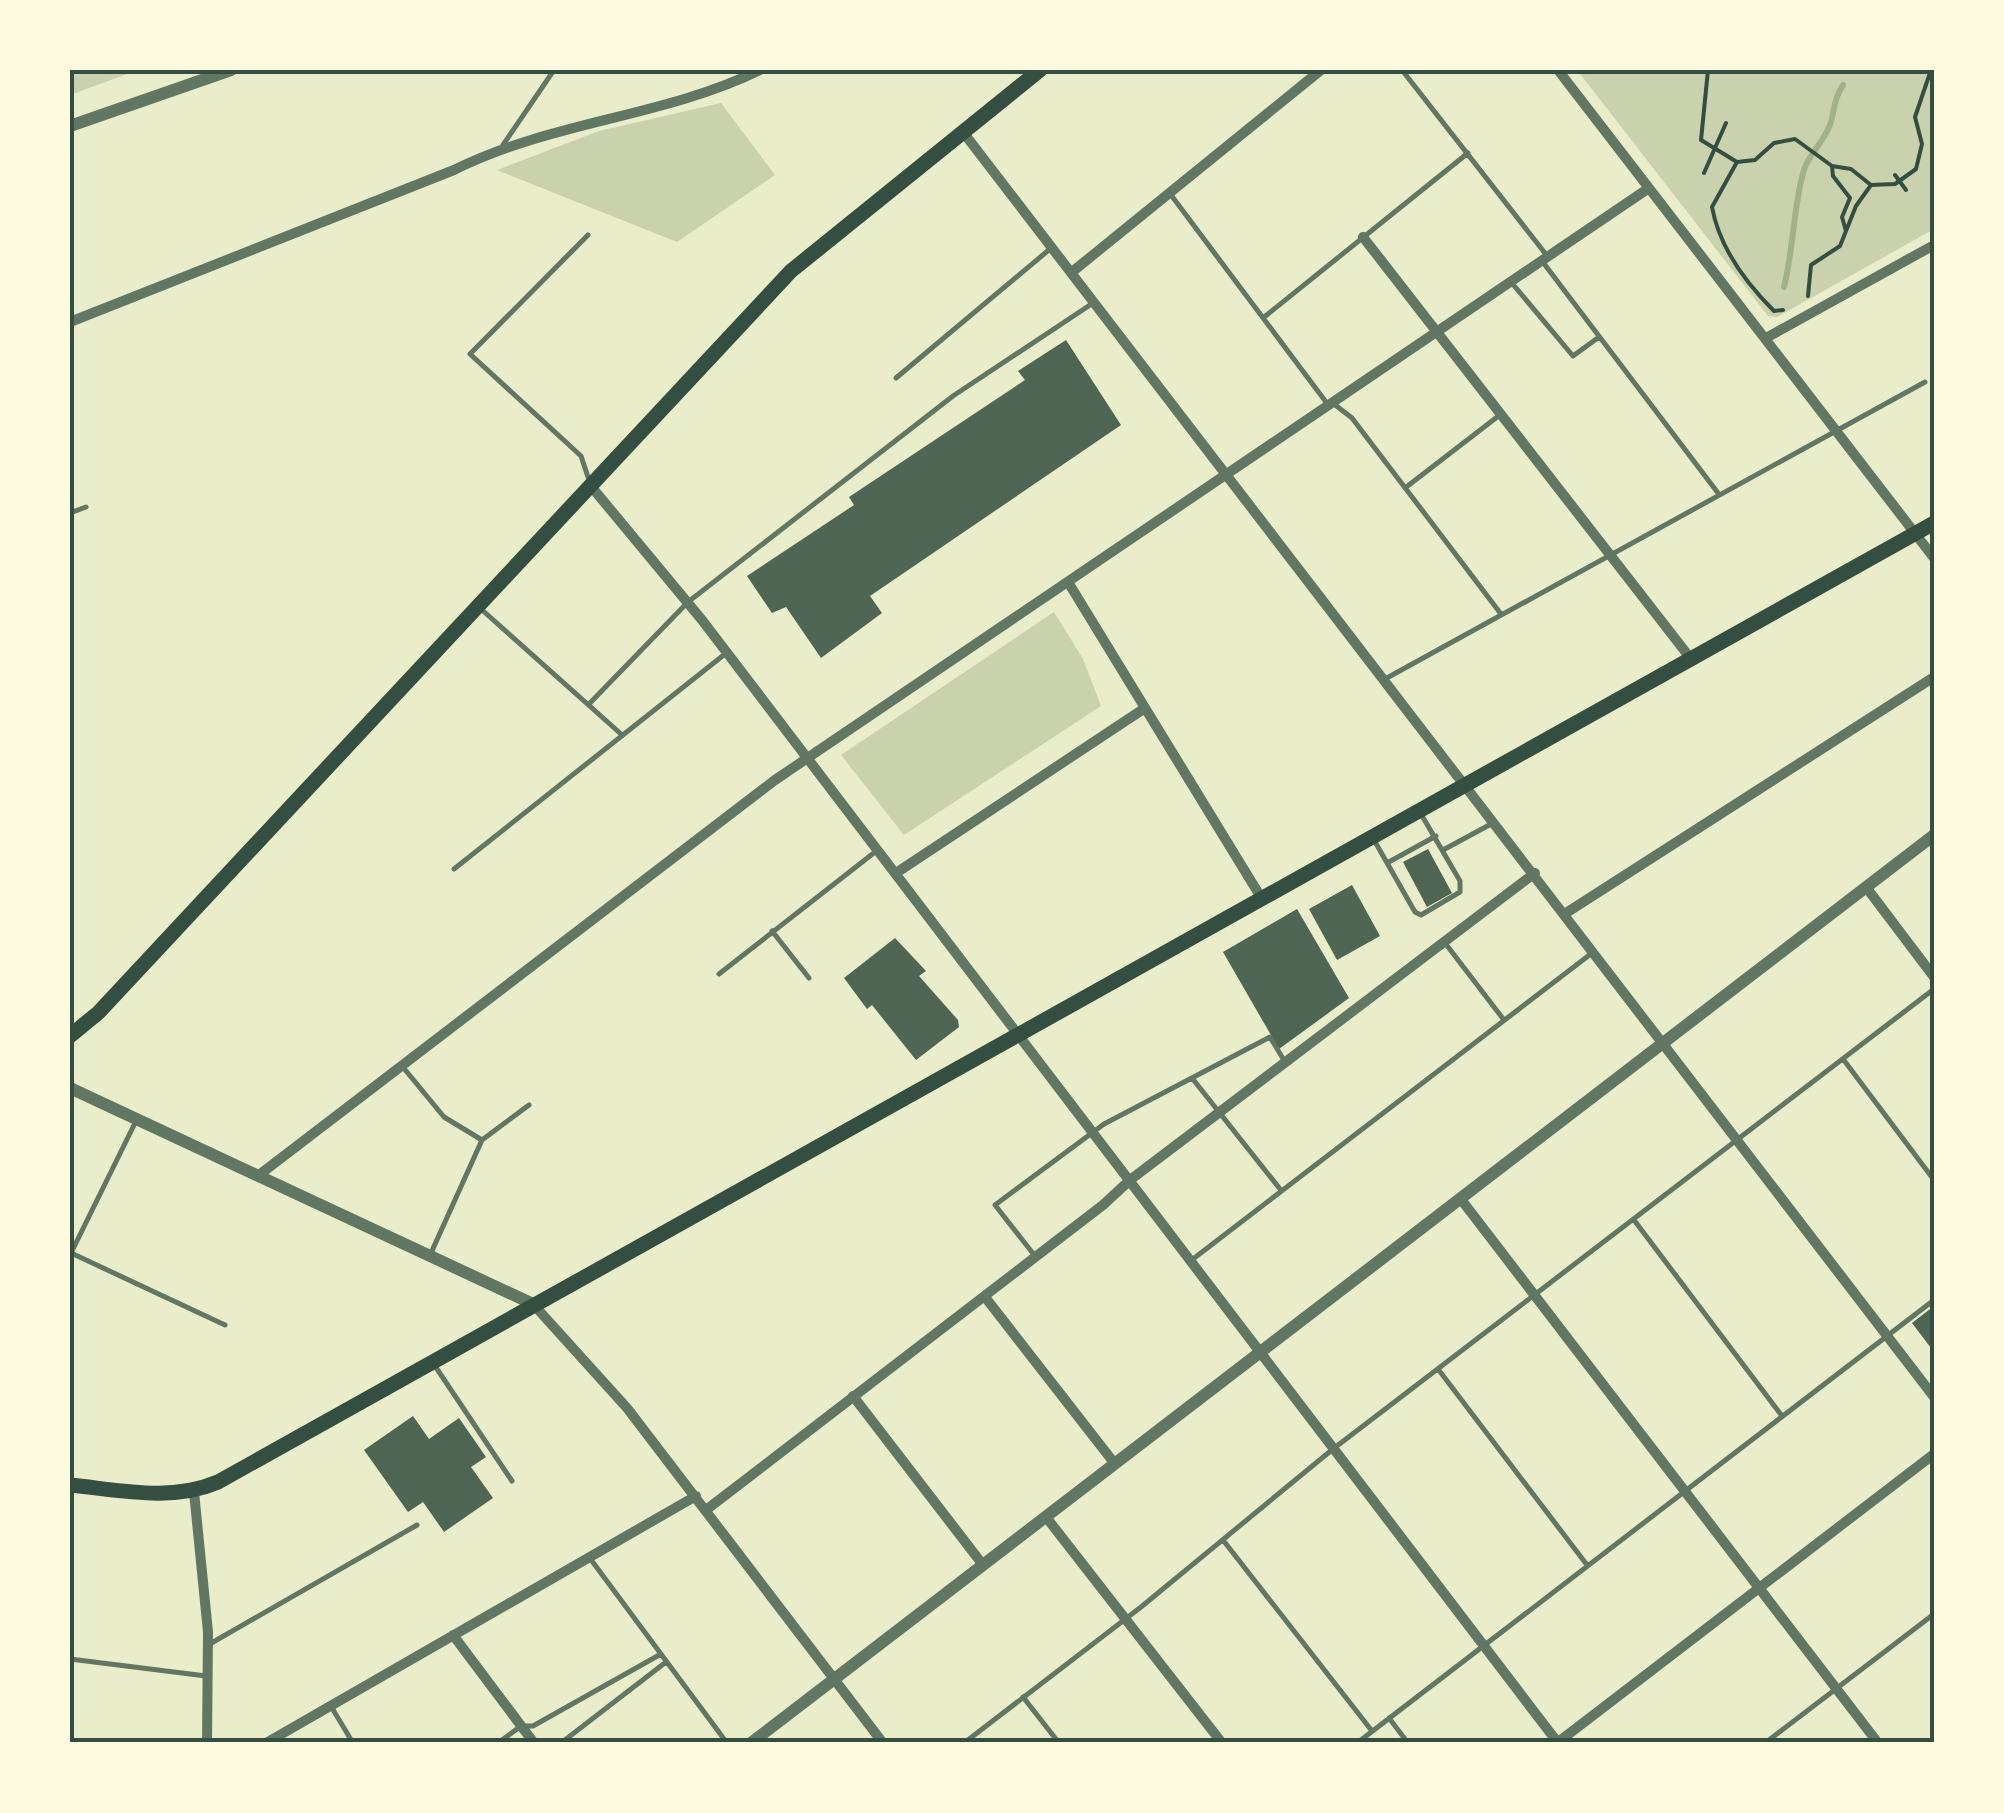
<svg xmlns="http://www.w3.org/2000/svg" width="2004" height="1813" font-family="'PT Sans',sans-serif">
	<rect width="100%" height="100%" fill="#e9edc9"/>
	<path fill="#cad2ad" d="M70,70H138L70,95Z
		M1577,70H1934V229L1777,317L1768,316Z
		M721,103L775,175L677,242L497,170L599,131Z
		M1054,612L1083,659L1101,706L904,835L841,755Z"/>
	<g fill="none" stroke-linecap="round" stroke-linejoin="round">
		<path stroke="#a3b18a" stroke-width="6" d="M1784,287C1794,247 1793,207 1804,170C1809,153 1826,140 1831,122C1835,107 1834,99 1843,85"/>
	</g>
	<path fill="#4f6655" d="M1066,340L1121,425L870,596L882,613L821,658L786,607L772,613L747,576L854,505L849,497L1025,380L1018,371Z
		M1428,849L1452,893L1427,907L1403,862Z
		M1352,885L1380,936L1337,960L1309,909Z
		M1297,909L1349,998L1279,1049L1223,952Z
		M895,938L926,971L919,976L958,1020L959,1027L916,1060L872,1005L867,1009L844,978Z
		M1934,1306V1352L1912,1323Z
		M413,1416L429,1439L459,1418L486,1457L471,1467L493,1498L444,1532L423,1502L408,1512L364,1450Z"/>
	<g fill="none" stroke-linecap="round" stroke-linejoin="round">
		<path stroke="#344e41" stroke-width="4" d="M1708,70L1701,140L1737,162
			M1913,70L1930,72
			M1832,166L1833,176L1850,198L1842,217L1846,231
			M1704,173L1726,123
			M1895,175L1906,190
			M1808,296L1811,265L1840,246L1856,206L1871,185
			M1783,310L1774,311C1746,283 1719,246 1712,207L1737,162L1755,160L1774,143L1795,139L1832,166L1851,169L1871,185L1895,184L1916,169L1922,144L1915,117L1931,70"/>
		<path stroke="#617663" stroke-width="5" d="M1402,70L1548,257
			M503,145L554,70
			M1171,195L1329,406
			M588,235L470,354L581,456L590,483
			M1542,261L1718,493
			M1511,282L1573,356L1599,337
			M1263,318L1468,153
			M896,378L1050,249
			M1334,404L1352,418L1501,614
			M1405,488L1501,414
			M70,513L86,507
			M481,609L621,734
			M1385,679L1925,382
			M589,704L688,602L953,396L1093,303
			M1374,840L1415,912L1421,915L1460,892V881L1421,814
			M1443,850L1493,823
			M1387,863L1436,836
			M454,869L725,654
			M772,931L809,978
			M1445,943L1504,1020
			M719,974L875,852
			M1843,1059L1934,1180
			M402,1066L444,1117L482,1140
			M1192,1078L1280,1189
			M1634,1220L1782,1416
			M71,1253L225,1325
			M71,1253L137,1119
			M431,1253L482,1140L529,1105
			M1035,1256L995,1205L1104,1124L1270,1037L1285,1062
			M1193,1259L1592,953
			M433,1363L512,1481
			M1438,1369L1587,1565
			M1223,1540L1372,1731
			M589,1557L727,1743
			M208,1645L417,1525
			M70,1659L206,1676
			M1023,1697L1059,1743
			M332,1708L353,1743
			M1389,1718L1408,1743
			M498,1743L521,1726H533L661,1654
			M561,1743L666,1662
			M964,1743L1141,1607L1333,1449L1934,989
			M1357,1743L1934,1300
			M1765,1743L1934,1614"/>
		<path stroke="#617663" stroke-width="10" d="M1558,70L1934,558
			M963,132L1934,1397
			M1363,237L1691,659
			M1072,272L1321,70
			M70,322L454,170C552,121 664,117 760,70
			M1766,338L1934,245
			M590,485L702,620L1558,1743
			M1068,582L1262,899
			M896,873L1145,708
			M1866,887L1934,977
			M1566,913L1934,677
			M259,1175L775,780L1649,188
			M1460,1198L1878,1743
			M985,1297L1115,1464
			M533,1304L627,1408L883,1743
			M853,1396L983,1565
			M194,1492L208,1632L207,1743
			M706,1510L1103,1205L1130,1180L1535,873
			M1046,1517L1222,1743
			M453,1635L534,1743
			M266,1743L696,1496
			M1557,1743L1934,1454"/>
		<path stroke="#617663" stroke-width="12" d="M70,126L231,70
			M70,1088L533,1304
			M751,1743L1934,835"/>
		<path stroke="#344e41" stroke-width="15" d="M70,1036L98,1013L791,271L1040,70
			M70,1485C120,1490 171,1502 218,1482L1934,523"/>
	</g>
	<rect width="2004" height="1813" fill="none" stroke="#fefae0" stroke-width="145"/>
	<rect x="72" y="72" width="1860" height="1668" fill="none" stroke="#344e41" stroke-width="4"/>
</svg>
